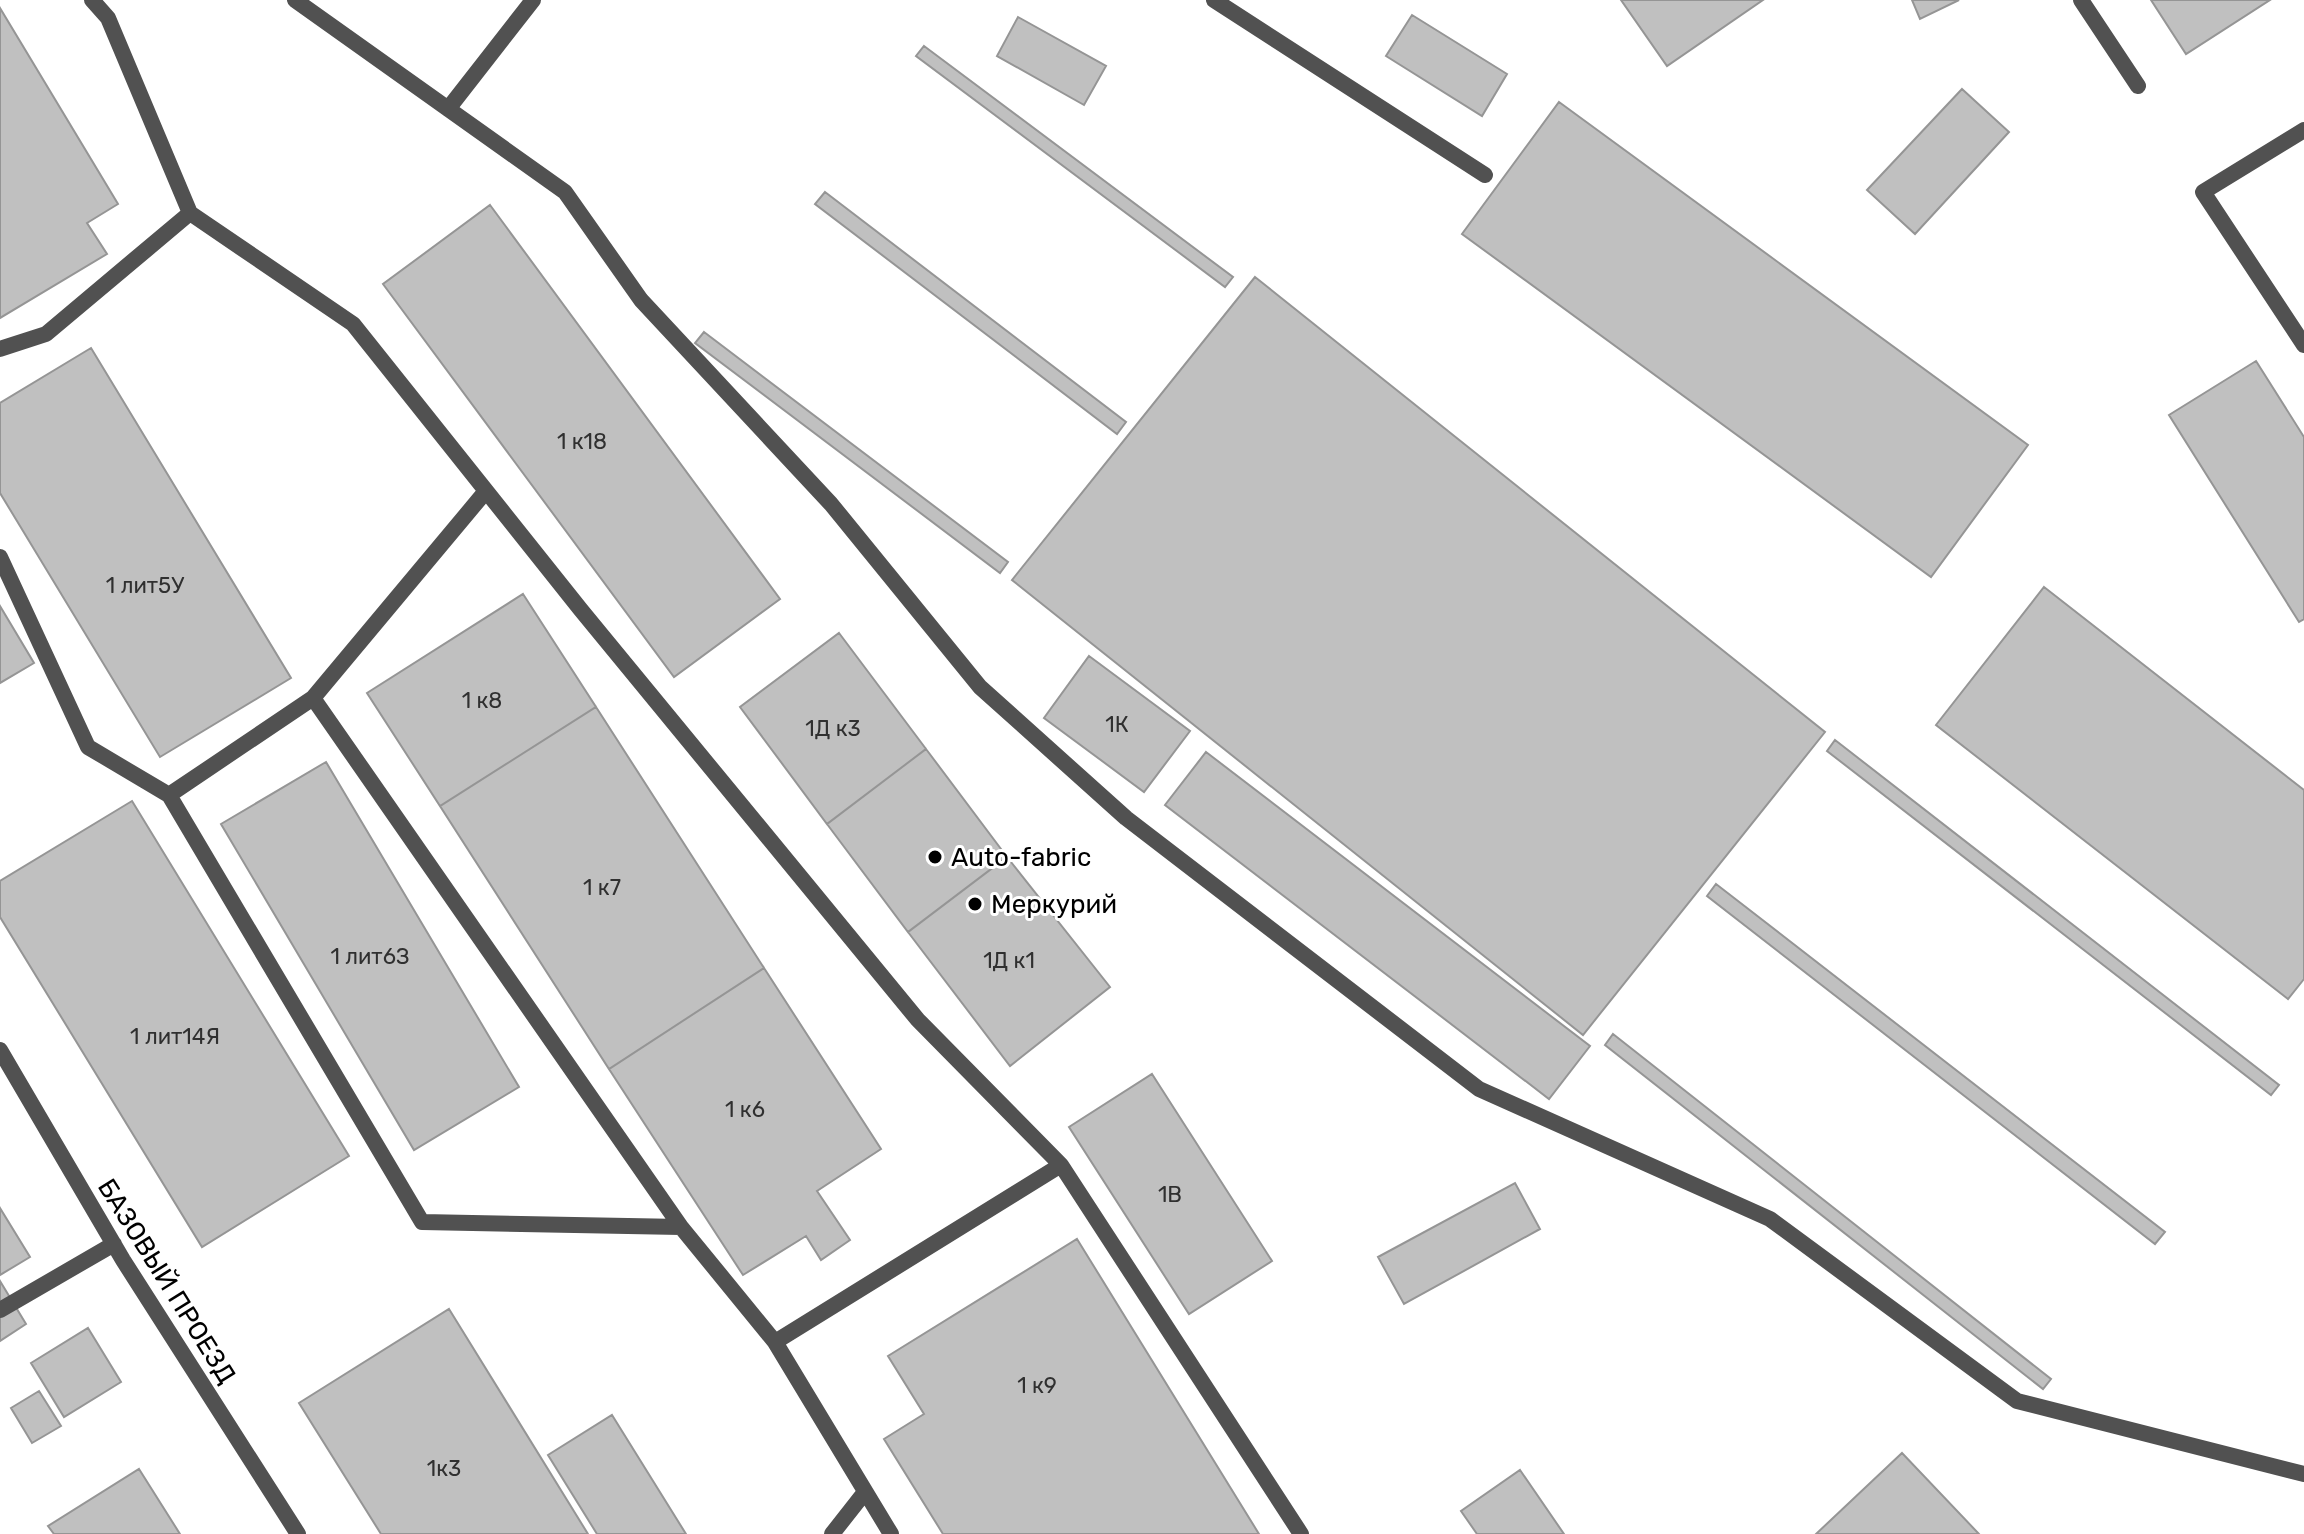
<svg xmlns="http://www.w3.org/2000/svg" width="2304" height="1534" font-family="Rubik,sans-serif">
	<rect width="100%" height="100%" fill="#fff"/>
	<path fill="#c0c0c0" stroke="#959595" stroke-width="2" d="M1621,0H1763L1667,66Z
		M1912,0H1959L1920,19Z
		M2151,0H2270L2186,54Z
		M0,8L118,204L87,223L107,254L0,318Z
		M1412,15L1507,74L1482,116L1386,56Z
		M1018,17L1106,66L1084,105L997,56Z
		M924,46L1233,277L1225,287L916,56Z
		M1962,89L2009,132L1915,234L1867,190Z
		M1559,102L2028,445L1931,577L1462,234Z
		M825,192L1126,422L1117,434L815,204Z
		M490,205L780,599L674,677L383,284Z
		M1255,277L1825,732L1583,1035L1012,580Z
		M704,332L1008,562L1000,573L695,343Z
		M91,348L291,678L160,757L0,493V403Z
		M2256,361L2304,437V619L2299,622L2169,415Z
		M2044,587L2304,790V979L2288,999L1936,725Z
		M523,594L596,707L440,806L367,693Z
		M0,606L34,663L0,683Z
		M839,633L926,749L827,824L740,707Z
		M1089,656L1190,731L1144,792L1044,718Z
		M596,707L764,968L609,1069L440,806Z
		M1835,740L2279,1085L2271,1095L1827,751Z
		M926,749L1007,857L908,932L827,824Z
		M1206,752L1590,1046L1549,1099L1165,805Z
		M326,762L519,1087L414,1150L221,824Z
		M132,801L349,1156L202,1247L0,917V881Z
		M1007,857L1110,987L1010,1066L908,932Z
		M1716,884L2165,1232L2155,1244L1707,896Z
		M764,968L881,1149L817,1191L850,1240L821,1260L806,1236L743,1275L609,1069Z
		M1613,1034L2051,1379L2043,1389L1605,1045Z
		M1152,1074L1272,1261L1189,1314L1069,1127Z
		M1515,1183L1540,1229L1404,1304L1378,1257Z
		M0,1208L30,1257L0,1275Z
		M1077,1239L1259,1534H943L884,1439L924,1414L888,1356Z
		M0,1281L26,1324L0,1341Z
		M449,1309L588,1534H381L299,1403Z
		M88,1328L121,1382L64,1417L31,1363Z
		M39,1391L61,1426L32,1443L11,1408Z
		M612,1415L686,1534H597L548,1455Z
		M1902,1453L1979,1534H1816Z
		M139,1469L180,1534H54L48,1526Z
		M1520,1470L1564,1534H1477L1461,1511Z"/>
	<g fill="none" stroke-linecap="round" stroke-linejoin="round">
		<path stroke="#515151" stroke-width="16" d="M92,0L108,18L190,213L353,324L581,610L918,1020L1061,1165
			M295,0L565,192L641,300L831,504L980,687L1126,818L1479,1089L1770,1219L2017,1401L2304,1474
			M1214,0L1485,175
			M2081,0L2138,86
			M448,109L533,0
			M2304,130L2203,192L2304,345
			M0,349L46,334L190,213
			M486,491L313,698L681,1227L775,1342
			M0,557L88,747L169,795L313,698
			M169,795L422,1222L681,1227
			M0,1050L123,1260L298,1534
			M0,1310L114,1244
			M832,1534L865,1492
			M891,1534L775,1342L1061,1165L1301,1534"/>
	</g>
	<g fill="#000" stroke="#fff" stroke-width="3">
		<circle cx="935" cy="857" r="8"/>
		<circle cx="975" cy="904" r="8"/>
	</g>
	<g text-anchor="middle" stroke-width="6" stroke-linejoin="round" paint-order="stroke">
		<g font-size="22" fill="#303030">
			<text x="582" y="449">1 к18</text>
			<text x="145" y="593">1 лит5У</text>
			<text x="482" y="708">1 к8</text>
			<text x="1117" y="732">1К</text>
			<text x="833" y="736">1Д к3</text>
			<text x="602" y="895">1 к7</text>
			<text x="370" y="964">1 лит6З</text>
			<text x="1009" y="968">1Д к1</text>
			<text x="175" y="1044">1 лит14Я</text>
			<text x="745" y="1117">1 к6</text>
			<text x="1170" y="1202">1В</text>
			<text x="1037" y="1393">1 к9</text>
			<text x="444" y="1476">1к3</text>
		</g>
		<g font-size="26" fill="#000" stroke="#fff" text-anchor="start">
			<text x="951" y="866">Auto-fabric</text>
			<text x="991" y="913">Меркурий</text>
		</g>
		<g font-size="26" fill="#000" stroke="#fff">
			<text transform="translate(167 1281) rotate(58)" y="9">БАЗОВЫЙ ПРОЕЗД</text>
		</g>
	</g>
</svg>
